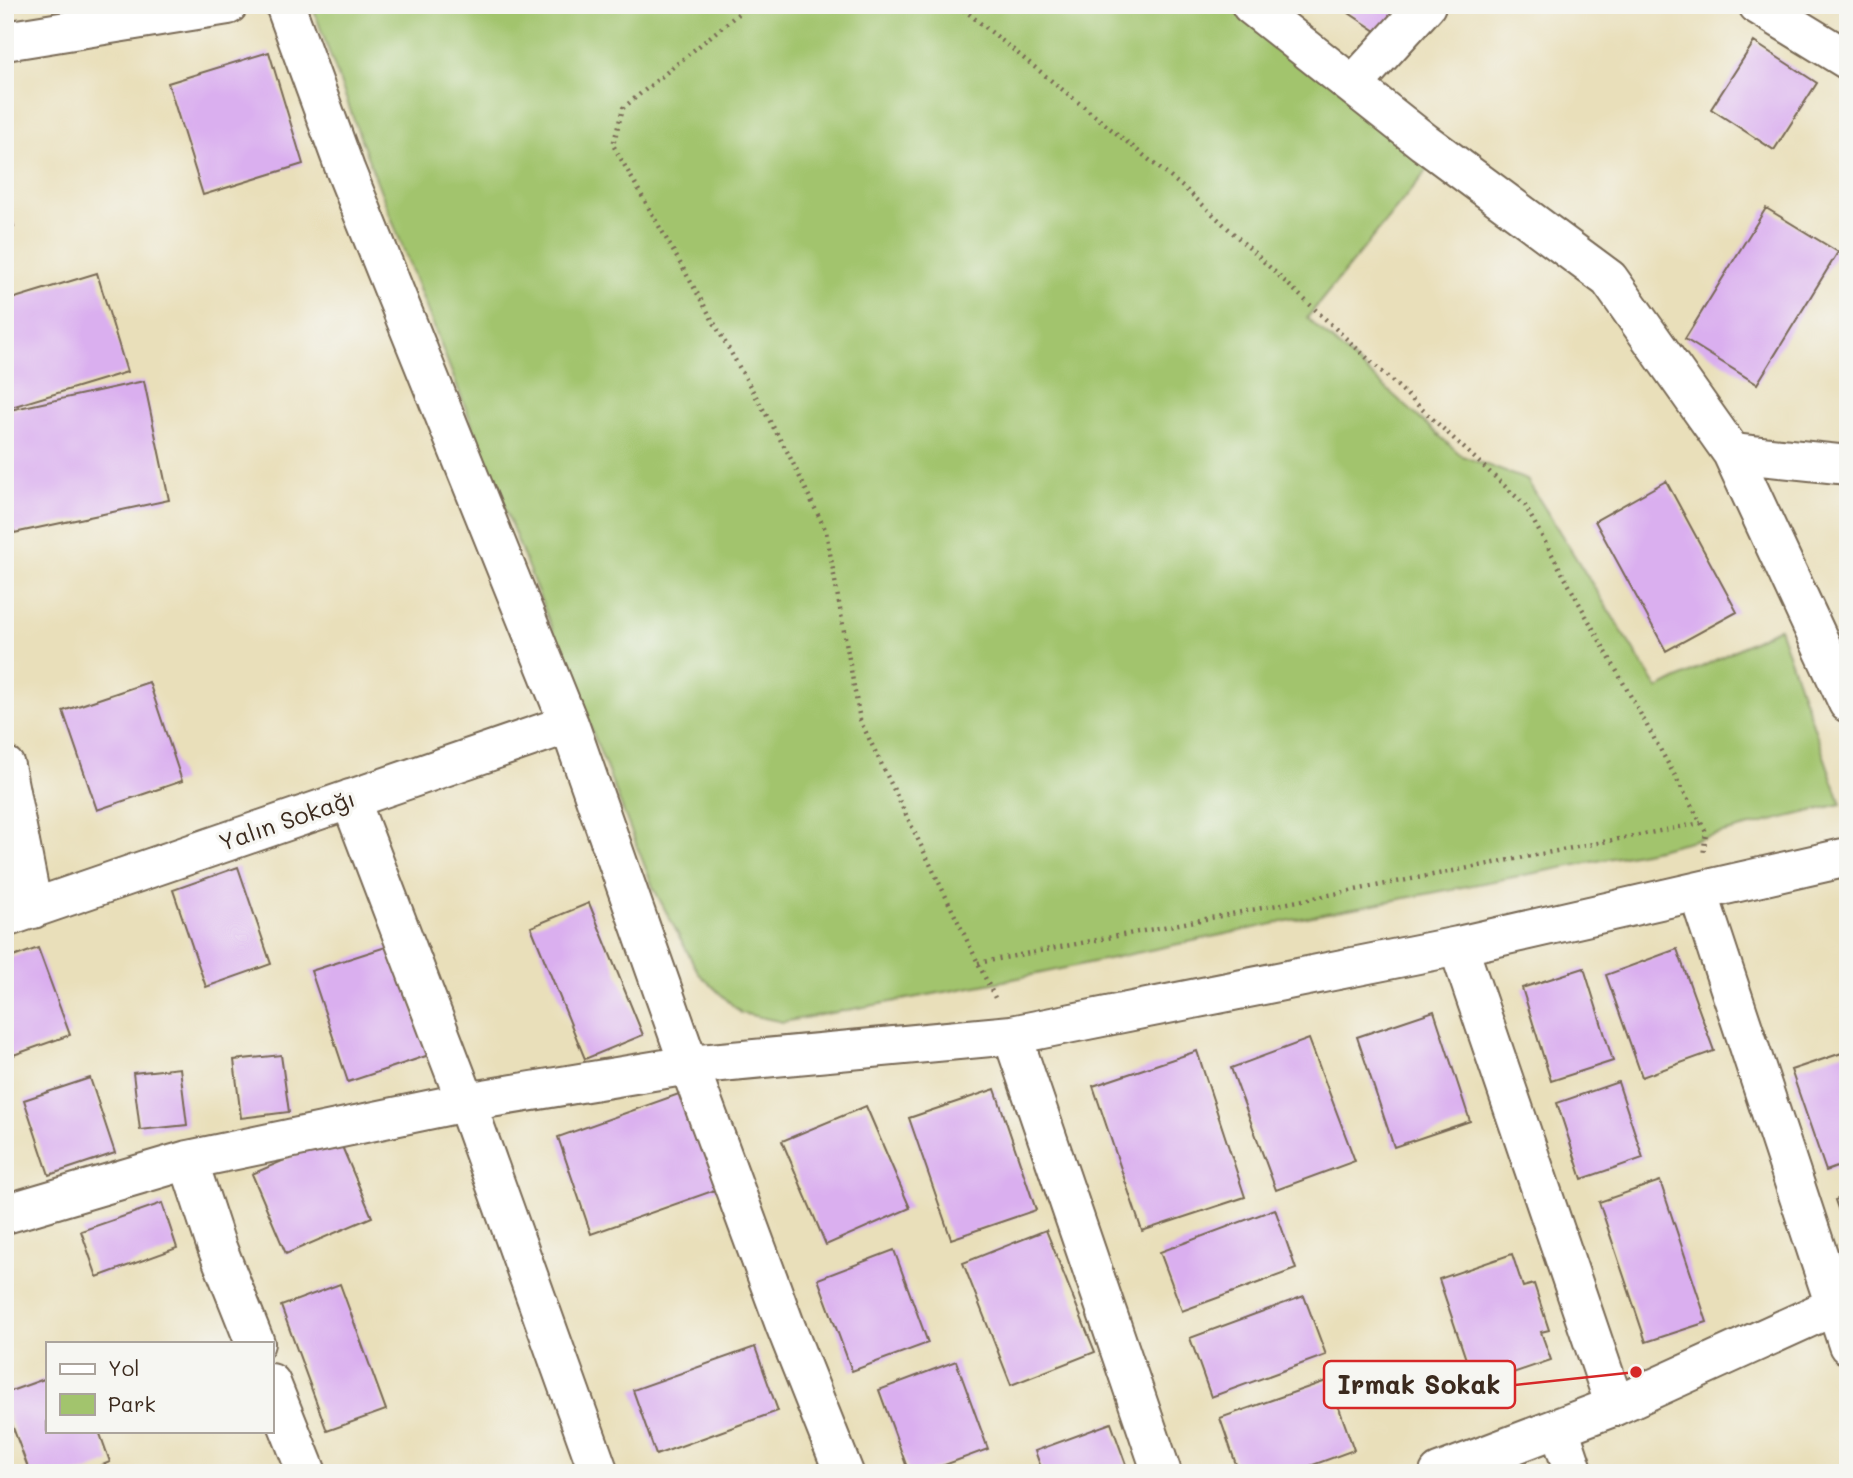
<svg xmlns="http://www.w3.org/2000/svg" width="1853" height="1478" font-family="Mali,sans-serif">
	<rect width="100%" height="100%" fill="#f6f6f2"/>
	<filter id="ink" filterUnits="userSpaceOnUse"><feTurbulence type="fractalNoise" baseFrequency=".0143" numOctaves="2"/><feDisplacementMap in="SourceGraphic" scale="14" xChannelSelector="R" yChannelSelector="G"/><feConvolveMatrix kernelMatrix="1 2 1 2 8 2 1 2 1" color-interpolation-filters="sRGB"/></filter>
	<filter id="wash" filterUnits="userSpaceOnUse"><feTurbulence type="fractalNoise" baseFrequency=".00686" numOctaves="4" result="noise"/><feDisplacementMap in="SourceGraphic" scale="28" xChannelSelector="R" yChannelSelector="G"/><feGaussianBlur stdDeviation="1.57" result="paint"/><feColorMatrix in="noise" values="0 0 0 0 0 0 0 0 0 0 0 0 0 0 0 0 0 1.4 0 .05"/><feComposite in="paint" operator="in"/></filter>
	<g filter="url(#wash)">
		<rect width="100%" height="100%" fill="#e9dfba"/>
		<path fill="#a2c46d" stroke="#6e7746" stroke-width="2" d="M312,5H1235L1434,162L1307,318L1462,456L1527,480L1658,689L1779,628L1841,804L1649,851L1292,920L1004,981L783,1022L741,1013L699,974L653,887L367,156Z"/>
		<g id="blocks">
			<path fill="#daafef" d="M1337,5H1406L1385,37Z
				M1754,42L1817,83L1774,150L1711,109Z
				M269,52L303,164L203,195L168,83Z
				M5,194L14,227L5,230Z
				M1766,208L1838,252L1757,384L1685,339Z
				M97,273L127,372L5,409V301Z
				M144,381L169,500L14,533L5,493V411Z
				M1666,481L1737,612L1666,651L1595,521Z
				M149,682L182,781L97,810L63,711Z
				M238,867L271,964L206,987L173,890Z
				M589,903L643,1035L585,1059L531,927Z
				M392,945L429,1055L348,1082L311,971Z
				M38,948L70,1035L5,1058V960Z
				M1677,949L1714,1051L1642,1077L1606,975Z
				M1584,968L1613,1061L1551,1081L1522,988Z
				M1434,1011L1470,1121L1394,1147L1357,1037Z
				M1309,1039L1355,1161L1276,1190L1231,1068Z
				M1197,1051L1245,1197L1142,1231L1093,1086Z
				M1848,1051V1163L1826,1171L1791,1070Z
				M281,1055L289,1112L241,1118L234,1060Z
				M180,1068L187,1125L140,1130L133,1073Z
				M90,1078L115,1153L49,1175L24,1100Z
				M1618,1082L1643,1158L1582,1179L1557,1103Z
				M995,1089L1036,1210L951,1239L909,1118Z
				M690,1090L724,1187L591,1234L558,1137Z
				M866,1106L910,1208L826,1245L782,1141Z
				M338,1137L372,1217L286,1254L252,1174Z
				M1660,1181L1707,1322L1646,1342L1599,1202Z
				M1848,1195V1234H1847L1835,1200Z
				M162,1203L177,1248L97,1277L81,1231Z
				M1275,1209L1296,1269L1182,1311L1160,1252Z
				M1046,1230L1095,1352L1011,1385L963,1263Z
				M894,1250L928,1343L852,1371L818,1279Z
				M1512,1254L1523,1287L1534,1284L1549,1330L1541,1332L1551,1360L1475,1386L1439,1279Z
				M340,1284L386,1410L327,1431L281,1306Z
				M1304,1296L1326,1355L1211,1397L1190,1338Z
				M755,1347L778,1411L656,1455L633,1390Z
				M956,1361L988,1449L923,1473H909L879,1390Z
				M47,1378V1431H99L110,1462L82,1473H30L5,1406V1393Z
				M1329,1380L1354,1450L1291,1473H1239L1220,1418Z
				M1111,1423L1129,1473H1043L1035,1451Z"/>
		</g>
	</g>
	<g filter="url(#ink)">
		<use href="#blocks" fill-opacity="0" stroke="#786955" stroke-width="2"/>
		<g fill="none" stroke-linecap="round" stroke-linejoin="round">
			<defs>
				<path id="minor" d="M285,5L345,169L569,724L689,1065L785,1325L844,1473
					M1251,5L1424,142L1609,279L1732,453L1848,465
					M1758,5L1848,60
					M5,41L228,5
					M1353,85L1426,5
					M1732,453L1848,703
					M5,766L33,909
					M350,799L466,1102L599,1473
					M1698,892L1848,1345
					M5,918L569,724
					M1458,946L1615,1406
					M1012,1035L1162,1473
					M188,1160L216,1245L255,1343
					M5,1214L188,1160L466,1102L689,1065L1012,1035L1458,946L1848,857
					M271,1383L307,1473
					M1559,1428L1574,1473
					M1439,1473L1615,1406L1848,1300"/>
			</defs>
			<use href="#minor" stroke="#786955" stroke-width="42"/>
			<path stroke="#786955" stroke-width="4.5" stroke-dasharray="2 5" stroke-linecap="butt" d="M749,5L623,108L613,145L788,453L826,531L860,720L997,1002
				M958,5L1190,193L1524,504L1706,832L1703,856
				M978,963L1701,823"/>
			<use href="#minor" stroke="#fff" stroke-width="38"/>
		</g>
	</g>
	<g text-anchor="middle" stroke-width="7" stroke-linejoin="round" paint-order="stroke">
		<g font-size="24" fill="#3b2a1e" stroke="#f6f6f2">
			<text transform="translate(287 821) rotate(-19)" y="8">Yalın Sokağı</text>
		</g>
	</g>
	<path fill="none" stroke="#d62828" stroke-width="2.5" d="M1636 1372L1515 1385"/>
	<circle fill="#d62828" stroke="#f6f6f2" stroke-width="2.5" cx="1636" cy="1372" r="7"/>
	<rect fill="#f6f6f2" stroke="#d62828" stroke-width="2.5" x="1324" y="1361" width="191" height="47" rx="7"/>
	<g font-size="26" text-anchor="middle" font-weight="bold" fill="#3b2a1e">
		<text x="1419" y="1394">Irmak Sokak</text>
	</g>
	<rect width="1853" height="1478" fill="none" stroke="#f6f6f2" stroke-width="28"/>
	<rect x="46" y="1342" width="228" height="91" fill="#f6f6f2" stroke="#aba49d" stroke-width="2"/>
	<rect x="60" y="1364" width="35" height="10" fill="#ffffff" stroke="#aba49d" stroke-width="2"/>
	<text x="108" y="1376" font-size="21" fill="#3b2a1e">Yol</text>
	<rect x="60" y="1394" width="35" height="21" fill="#a2c46d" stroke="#aba49d" stroke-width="2"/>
	<text x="108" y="1412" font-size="21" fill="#3b2a1e">Park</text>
</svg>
